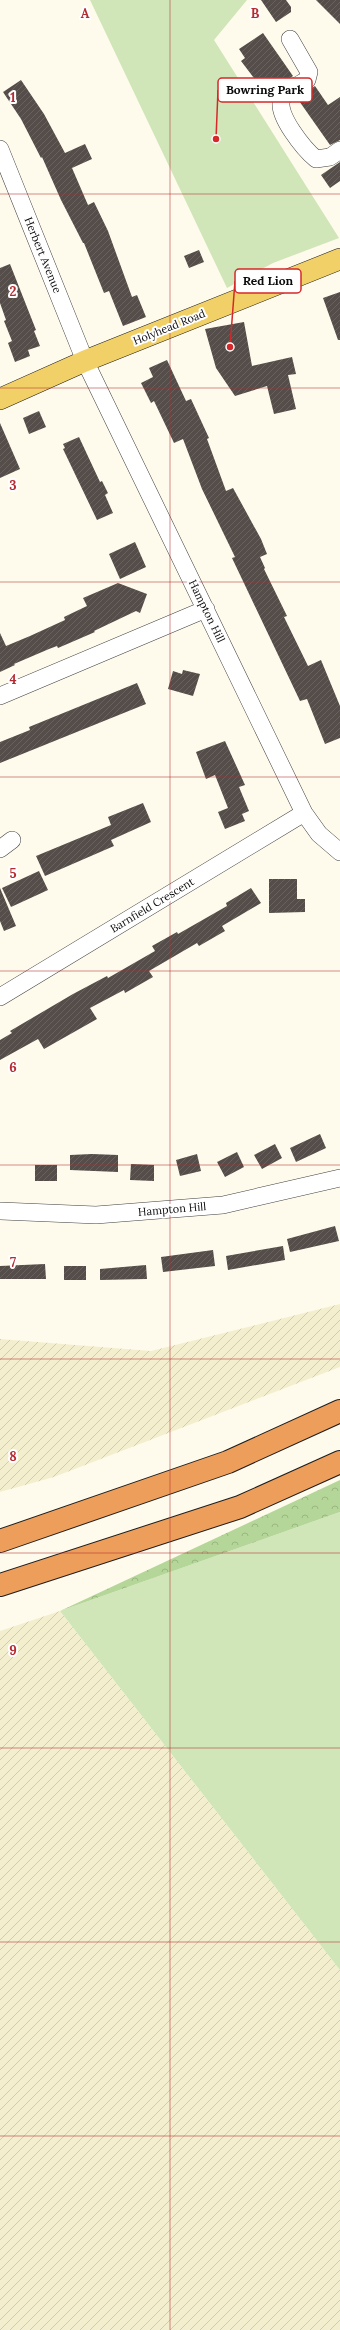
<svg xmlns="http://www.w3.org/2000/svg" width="340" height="2330" font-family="Lora,serif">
	<defs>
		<pattern id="farmland-furrows" width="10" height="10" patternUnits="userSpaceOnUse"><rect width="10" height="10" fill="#f3efce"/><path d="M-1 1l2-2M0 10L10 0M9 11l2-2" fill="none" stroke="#cfccb0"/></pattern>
		<pattern id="forest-crowns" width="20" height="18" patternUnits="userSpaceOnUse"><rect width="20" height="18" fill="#b4d698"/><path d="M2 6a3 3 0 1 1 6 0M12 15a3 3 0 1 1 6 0" fill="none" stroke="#9ab682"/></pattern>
		<pattern id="building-hatch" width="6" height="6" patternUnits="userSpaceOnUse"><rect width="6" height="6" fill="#544d49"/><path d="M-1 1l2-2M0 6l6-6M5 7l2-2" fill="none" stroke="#68625f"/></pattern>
	</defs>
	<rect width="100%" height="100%" fill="#fefbec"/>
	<path fill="url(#farmland-furrows)" d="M340,1304V1367L54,1477L0,1492V1339L151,1351Z
		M60,1611L340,1970V2330H0V1631Z"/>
	<path fill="#d0e6b8" d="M90,0H247L214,40L339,238L273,263L227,288Z
		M340,1512V1970L60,1611Z"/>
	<path fill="url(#forest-crowns)" d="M340,1480V1512L60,1611Z"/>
	<path fill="url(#building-hatch)" d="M261,0H286L291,7V12L276,22Z
		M316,0H340V24Z
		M263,33L293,76L266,94L241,61L245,58L239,49Z
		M21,80L44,114L65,153L85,144L92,159L72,168L88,205L94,202L108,231L132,297L137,295L146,317L123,326L109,291L104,293L84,243H83L61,200L42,157L41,158L21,119L3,92Z
		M315,86L328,105L340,97V140L330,145L297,98Z
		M340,162V181L330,188L321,175Z
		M199,250L204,262L189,268L184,256Z
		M10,264L36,330L34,331L40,346L28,350L30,356L15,362L8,343L12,341L4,321L6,320L0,303V268Z
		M340,292V340H338L323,298Z
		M244,322L252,366L292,357L296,374L288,375L296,409L274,414L267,386L235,396L216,368L205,329Z
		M167,360L186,401L191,399L209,438L207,439L226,491L233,488L261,539L267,554L260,557L265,568L264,569L287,616L284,617L308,666L321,660L340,706V738L325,744L307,699L300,701L232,558L235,557L202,489L183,439L174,443L154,401L151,403L141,383L153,377L149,368Z
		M39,411L46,427L29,434L23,418Z
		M0,423L20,469L0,478Z
		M79,437L100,482L102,481L108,493L105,495L113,513L97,520L63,449L65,448L63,444Z
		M135,542L146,567L120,579L109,554Z
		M118,583L147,594L140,613L136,611L94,631L95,632L58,648L57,646L49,649L14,664L15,665L0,672V633L6,646L30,636L65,620L64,617L87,606L83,598Z
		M183,670L200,674L193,696L168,689L173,671L182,674Z
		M137,683L146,704L0,763V742L30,730L29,727Z
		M225,741L245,785L239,787L249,811L242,814L245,821L225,829L218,812L228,808L215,775L206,779L196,752Z
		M143,803L151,822L111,840L114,846L45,876L36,856L111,825L108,817Z
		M39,871L48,890L11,907L2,888Z
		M269,879H297V899H305V912L269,913Z
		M0,888L16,926L4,931L0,921Z
		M251,888L261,903L222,926L225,931L199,946L197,943L149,971L153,977L125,993L124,990L90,1008L97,1019L44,1049L38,1039L0,1060V1040L12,1033L10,1031L73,994L107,976L108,978L155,951L152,946L177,932L178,934L227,906L226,903Z
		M320,1134L326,1148L296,1162L290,1148Z
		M275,1144L282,1158L262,1169L254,1155Z
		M237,1152L244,1167L225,1177L217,1162Z
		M92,1154L118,1155V1172L70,1170V1155Z
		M197,1154L201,1171L180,1176L176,1160Z
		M131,1164L154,1165V1181L130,1180Z
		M35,1165H57V1181H35Z
		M335,1226L339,1241L290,1252L287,1239Z
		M283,1246L285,1260L228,1270L226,1256Z
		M213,1250L215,1266L163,1272L161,1257Z
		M45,1264L46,1279H0V1266Z
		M146,1265L147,1279L100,1280V1269Z
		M64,1266H86V1280H64Z"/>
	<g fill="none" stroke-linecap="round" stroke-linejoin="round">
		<defs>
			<path id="minor" d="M290,39L309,72L307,80C299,85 286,90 282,99C275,114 305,150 316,159L330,157L340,150
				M0,149L85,361L304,813L319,834L340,852
				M0,696L206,609
				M0,849L12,840
				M0,997L304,813
				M1,1211L96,1215L223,1205L340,1178"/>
			<path id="major" d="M0,399L85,361L340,259"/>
			<path id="highway" d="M0,1541L228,1462L340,1411
				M0,1585L240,1507L340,1462"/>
		</defs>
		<use href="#minor" stroke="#3f3f3f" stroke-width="18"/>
		<use href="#major" stroke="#1d1d1d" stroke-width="22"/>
		<use href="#highway" stroke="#1d1d1d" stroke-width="24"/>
		<use href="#minor" stroke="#fff" stroke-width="17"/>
		<use href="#major" stroke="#f2d068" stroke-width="21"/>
		<use href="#highway" stroke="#ed9e5b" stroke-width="22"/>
	</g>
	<path fill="none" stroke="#b52b32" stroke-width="1" stroke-opacity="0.55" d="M170,0V2330M0,194H340M0,388H340M0,582H340M0,777H340M0,971H340M0,1165H340M0,1359H340M0,1553H340M0,1748H340M0,1942H340M0,2136H340"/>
	<g text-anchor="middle" stroke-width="4" stroke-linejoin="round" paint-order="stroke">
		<g font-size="11" fill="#0c0c0c" stroke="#fff">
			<text transform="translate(43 255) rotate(68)" y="4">Herbert Avenue</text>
			<text transform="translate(169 327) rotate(-22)" y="4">Holyhead Road</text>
			<text transform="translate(207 611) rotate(64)" y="4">Hampton Hill</text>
			<text transform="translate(152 905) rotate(-31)" y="4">Barnfield Crescent</text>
			<text transform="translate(172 1209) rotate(-5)" y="4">Hampton Hill</text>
		</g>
	</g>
	<g font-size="13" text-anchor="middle" font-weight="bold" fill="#b52b32" stroke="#fff" stroke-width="4" stroke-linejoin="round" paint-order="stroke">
		<text x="85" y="18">A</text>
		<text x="255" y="18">B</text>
		<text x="13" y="102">1</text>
		<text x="13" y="296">2</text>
		<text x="13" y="490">3</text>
		<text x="13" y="684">4</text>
		<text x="13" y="878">5</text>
		<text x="13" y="1072">6</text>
		<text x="13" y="1267">7</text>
		<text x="13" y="1461">8</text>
		<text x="13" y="1655">9</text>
	</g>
	<path fill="none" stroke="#d62828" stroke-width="1.5" d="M216 139L218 90M230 347L235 281"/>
	<g fill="#d62828" stroke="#fff" stroke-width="1.5">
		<circle cx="216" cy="139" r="4"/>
		<circle cx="230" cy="347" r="4"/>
	</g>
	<g fill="#fff" stroke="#d62828" stroke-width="1.5">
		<rect x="218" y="78" width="94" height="24" rx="4"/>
		<rect x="235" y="269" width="66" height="24" rx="4"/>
	</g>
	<g font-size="12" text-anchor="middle" font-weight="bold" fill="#0c0c0c">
		<text x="265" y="94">Bowring Park</text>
		<text x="268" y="285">Red Lion</text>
	</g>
</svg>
